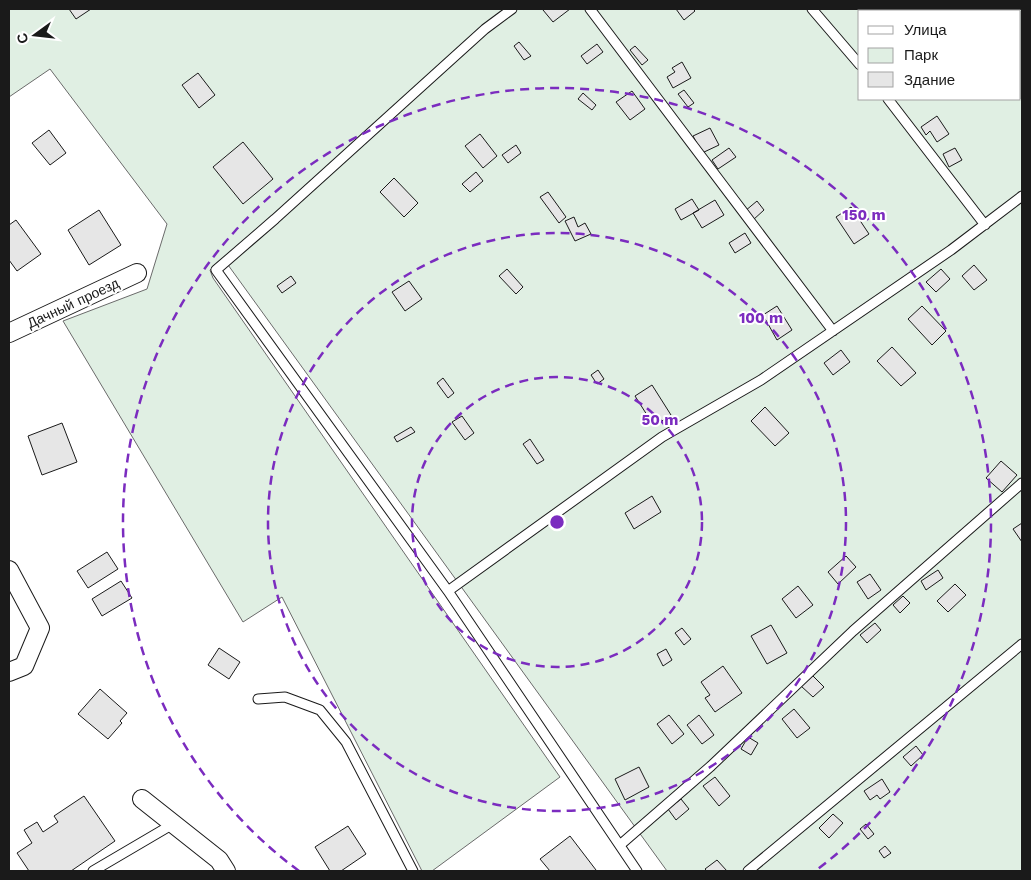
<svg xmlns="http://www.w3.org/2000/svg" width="1031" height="880" font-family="'Work Sans',sans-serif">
	<rect width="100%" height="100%" fill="#fff"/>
	<path fill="#e0efe3" stroke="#6a6a6a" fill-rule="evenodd" d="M9,9H1022V871H667L223,258L210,270L213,278L560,777L432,871H422L282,597L243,622L63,321L147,289L167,224L50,69L9,97ZM860,11H1020V99H860Z"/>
	<path fill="#e6e6e6" stroke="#1a1a1a" d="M69,9H91L76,19Z
		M545,9H570L553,22L543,10Z
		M676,9H693L695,11L684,20Z
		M519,42L531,56L524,60L514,46Z
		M597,44L603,52L587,64L581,56Z
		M635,46L648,60L642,65L630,50Z
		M682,62L691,78L673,88L667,77L675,72L672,68Z
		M198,73L215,95L199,108L182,85Z
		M684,90L694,103L688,107L678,94Z
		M632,91L645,109L630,120L616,102Z
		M583,93L596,105L592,110L578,99Z
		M937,116L949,134L937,142L930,131L926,135L921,127Z
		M710,128L719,145L702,153L693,136Z
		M49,130L66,153L50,165L32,143Z
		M480,134L497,156L483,168L465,146Z
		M243,142L273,179L243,204L213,167Z
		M516,145L521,153L508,163L502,155Z
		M729,148L736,157L718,169L712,160Z
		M955,148L962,160L949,167L943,154Z
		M476,172L483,181L470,192L462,184Z
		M394,178L418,203L404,217L380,192Z
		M548,192L566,217L559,223L540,197Z
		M692,199L699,210L681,220L675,209Z
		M715,200L724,215L702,228L693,213Z
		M757,201L764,210L753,220L745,211Z
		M851,207L869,234L854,244L836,217Z
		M99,210L121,245L89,265L68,230Z
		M574,217L578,227L585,223L591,234L575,241L565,221Z
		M16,220L41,254L17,271L9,260V225Z
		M745,233L751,243L735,253L729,243Z
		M974,265L987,280L974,290L962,276Z
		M507,269L523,287L516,294L499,276Z
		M941,269L950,279L936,292L926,282Z
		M291,276L296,283L282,293L277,286Z
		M409,281L422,299L405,311L392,292Z
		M777,306L792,330L777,340L763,315Z
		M922,306L946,331L932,345L908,319Z
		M892,347L916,373L901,386L877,361Z
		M841,350L850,362L833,375L824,363Z
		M598,370L604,379L597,384L591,375Z
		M443,378L454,393L448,398L437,383Z
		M652,385L671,415L654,426L635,396Z
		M765,407L789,433L775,446L751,421Z
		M462,416L474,433L465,440L452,422Z
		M62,423L77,462L42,475L28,436Z
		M411,427L415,432L397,442L394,437Z
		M530,439L544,460L537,464L523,444Z
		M1001,461L1017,475L1002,492L986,478Z
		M652,496L661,512L634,529L625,513Z
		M1022,523V542L1013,529Z
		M107,552L118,569L88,588L77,571Z
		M846,556L856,567L838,584L828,572Z
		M938,570L943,578L926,590L921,581Z
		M870,574L881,590L868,599L857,582Z
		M121,581L132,598L102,616L92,599Z
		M955,584L966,595L948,612L937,601Z
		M798,586L813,605L796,618L782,599Z
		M903,596L910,603L900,613L893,605Z
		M875,623L881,630L867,643L860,635Z
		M771,625L787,653L767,664L751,636Z
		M682,628L691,639L684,645L675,633Z
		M219,648L240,662L229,679L208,665Z
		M666,649L672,660L663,666L657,654Z
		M723,666L742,693L715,712L705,698L710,695L701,682Z
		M812,675L824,687L813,697L801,686Z
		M100,689L127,713L120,721L122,723L108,739L78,714Z
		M794,709L810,728L797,738L782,719Z
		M669,715L684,734L672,744L657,724Z
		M699,715L714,735L702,744L687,725Z
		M748,737L758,743L751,755L741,749Z
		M916,746L923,755L911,766L903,757Z
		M639,767L649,787L625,800L615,779Z
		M715,777L730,796L719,806L703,786Z
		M882,779L890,792L880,799L877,795L870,800L864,791Z
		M84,796L115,841L71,871H29L17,853L32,843L24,830L37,822L43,832L58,822L54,816Z
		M681,799L689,809L676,820L668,809Z
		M833,814L843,823L829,838L819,828Z
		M866,824L874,834L868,839L860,829Z
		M348,826L366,854L341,871H330L315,847Z
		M570,836L596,870L595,871H550L540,859Z
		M885,846L891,853L884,858L879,851Z
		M717,860L727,871H707L705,869Z"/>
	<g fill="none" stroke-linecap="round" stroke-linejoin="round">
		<defs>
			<path id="service" d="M512,9L485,29L275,219L216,270L448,591L637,871
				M590,9L833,331
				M812,9L860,65
				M888,99L985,225
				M448,591L662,437L761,380L951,250L1022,196
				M258,699L285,697L320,710L346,742L413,871
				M620,845L711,766L853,631L1022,483
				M93,871L173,824
				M748,871L1022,644"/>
			<path id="minor" d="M9,333L137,273
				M9,570L40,628L24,666L9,672
				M142,799L219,860L226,871"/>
		</defs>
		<use href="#service" stroke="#1a1a1a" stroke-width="11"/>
		<use href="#minor" stroke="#1a1a1a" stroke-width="20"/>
		<use href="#service" stroke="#fff" stroke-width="9"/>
		<use href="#minor" stroke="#fff" stroke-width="18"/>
	</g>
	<g fill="none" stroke="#7b2cbf" stroke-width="2.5" stroke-dasharray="9 6">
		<circle cx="557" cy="522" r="145"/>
		<circle cx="557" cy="522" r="289"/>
		<path d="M299 871A434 434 0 1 1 815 871"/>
	</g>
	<g text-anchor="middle" stroke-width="4" stroke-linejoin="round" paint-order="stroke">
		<g font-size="14" fill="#1a1a1a" stroke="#fff">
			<text transform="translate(73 303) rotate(-25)" y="5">Дачный проезд</text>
		</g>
	</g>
	<circle cx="557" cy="522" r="8" fill="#7b2cbf" stroke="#fff" stroke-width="2.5"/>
	<g font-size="15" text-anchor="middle" font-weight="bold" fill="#7b2cbf" stroke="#fff" stroke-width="4" stroke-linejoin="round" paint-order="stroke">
		<text x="864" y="220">150 m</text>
		<text x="761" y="323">100 m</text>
		<text x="660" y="425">50 m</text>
	</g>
	<rect width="1031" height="880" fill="none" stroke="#1a1a1a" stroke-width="20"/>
	<rect x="858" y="10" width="162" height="90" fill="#ffffff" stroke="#a3a3a3"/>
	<rect x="868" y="26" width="25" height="8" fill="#ffffff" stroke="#a3a3a3"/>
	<text x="904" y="35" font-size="15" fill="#1a1a1a">Улица</text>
	<rect x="868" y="48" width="25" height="15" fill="#e0efe3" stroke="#a3a3a3"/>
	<text x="904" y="60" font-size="15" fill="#1a1a1a">Парк</text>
	<rect x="868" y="72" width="25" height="15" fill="#e6e6e6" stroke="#a3a3a3"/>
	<text x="904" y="85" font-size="15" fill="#1a1a1a">Здание</text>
	<g transform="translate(35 35) rotate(255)" stroke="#ffffff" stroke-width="4" paint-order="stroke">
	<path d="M0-4L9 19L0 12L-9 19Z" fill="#1a1a1a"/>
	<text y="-8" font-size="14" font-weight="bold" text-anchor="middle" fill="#1a1a1a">С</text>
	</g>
</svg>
